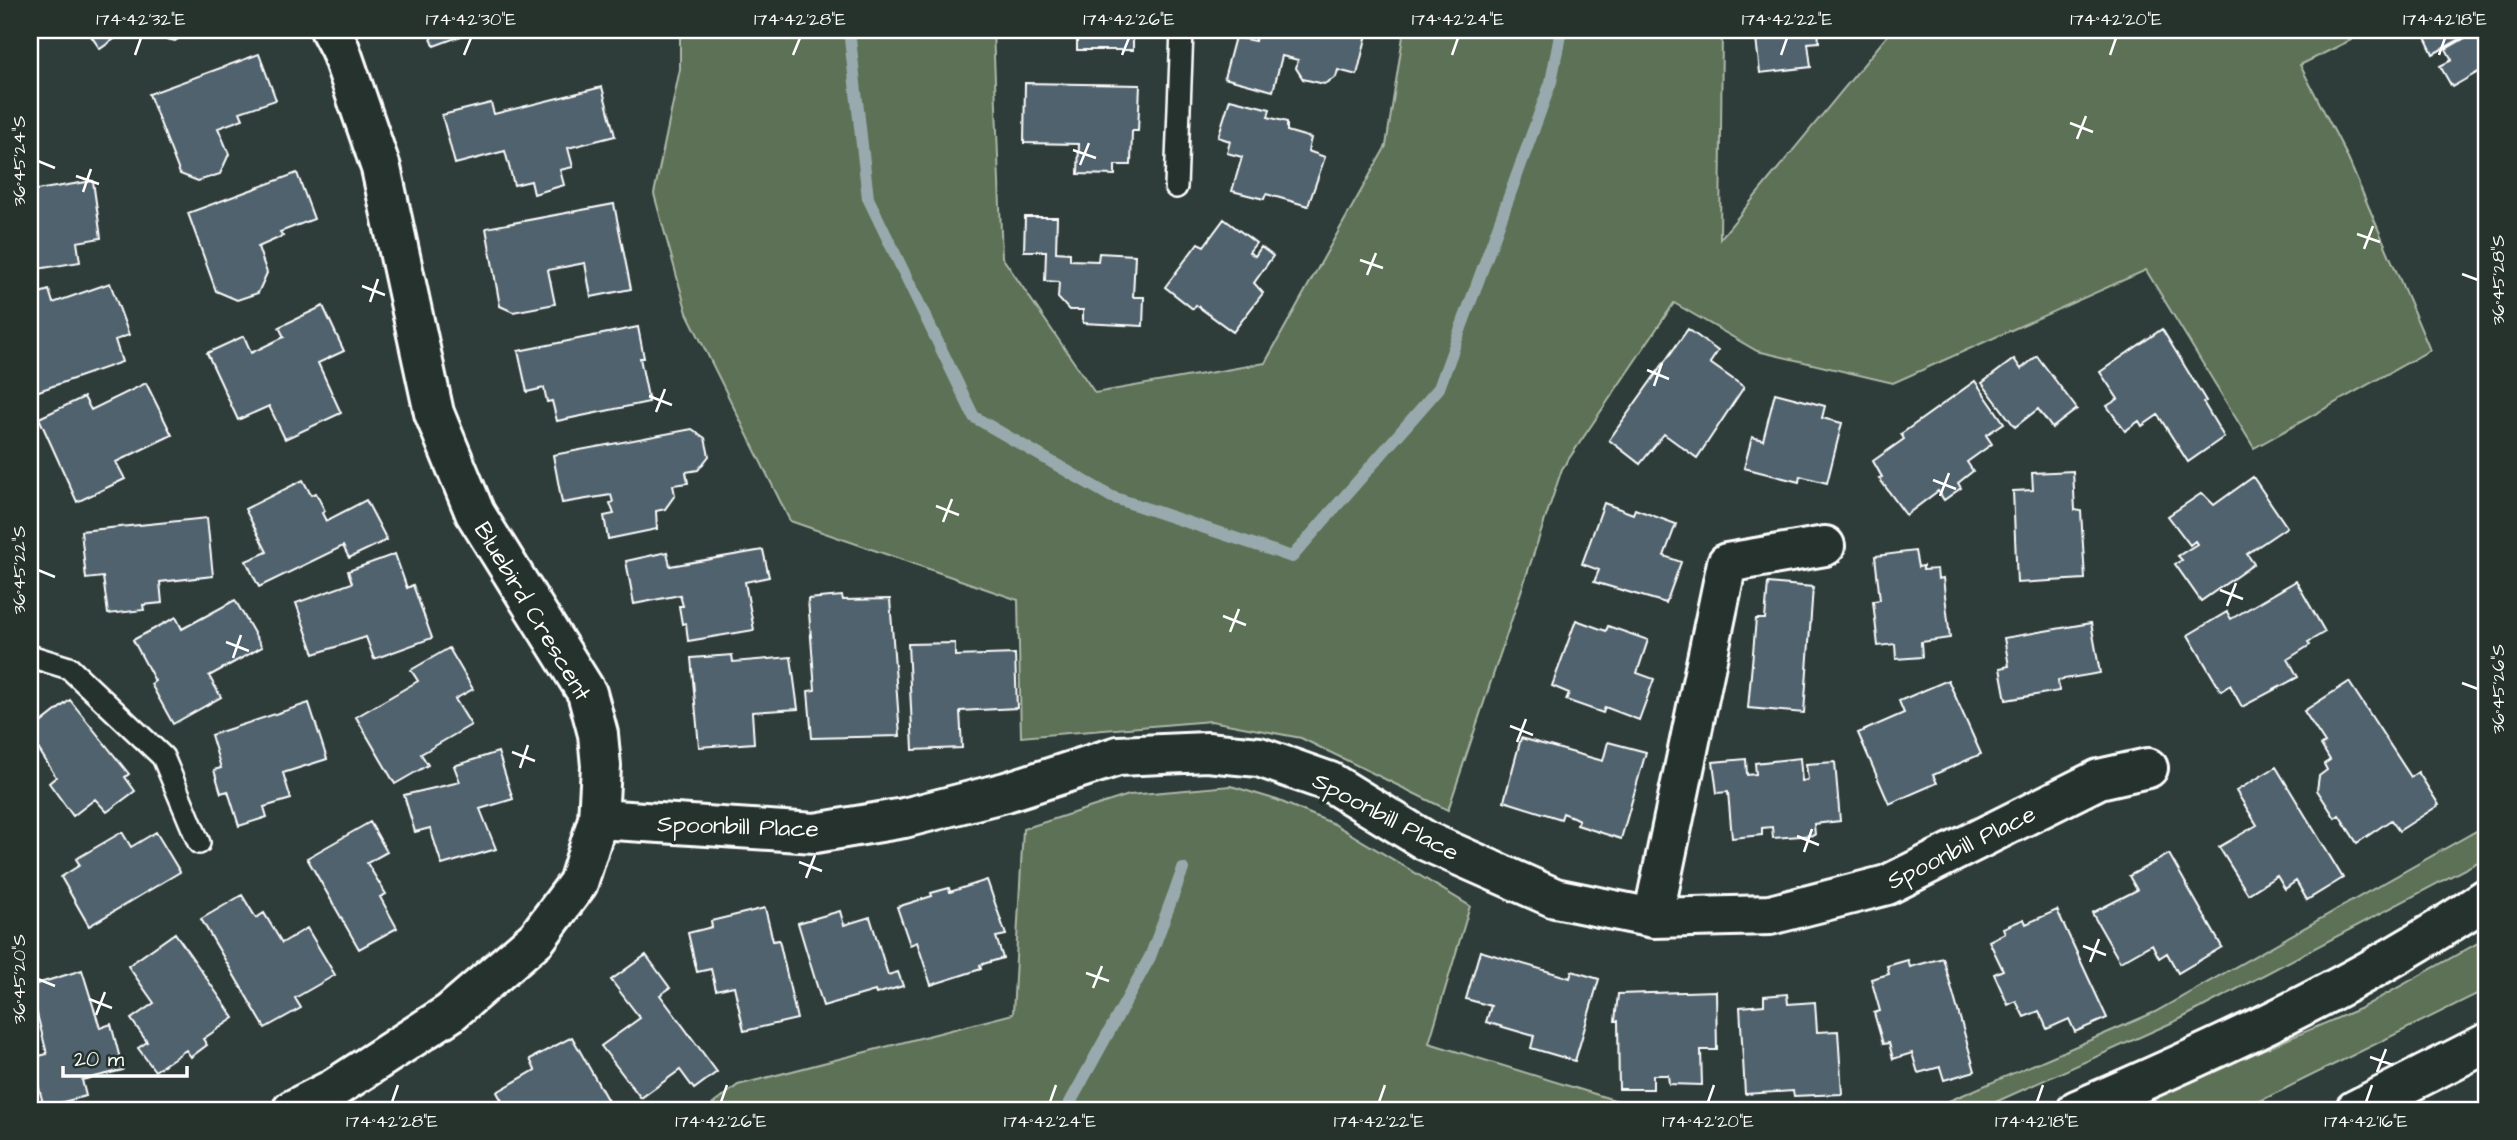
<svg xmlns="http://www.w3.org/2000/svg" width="2517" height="1140" font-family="'Architects Daughter',sans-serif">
	<rect width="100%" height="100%" fill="#2e3c3a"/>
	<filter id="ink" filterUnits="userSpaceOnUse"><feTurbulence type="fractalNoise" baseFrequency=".0143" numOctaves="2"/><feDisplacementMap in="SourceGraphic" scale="14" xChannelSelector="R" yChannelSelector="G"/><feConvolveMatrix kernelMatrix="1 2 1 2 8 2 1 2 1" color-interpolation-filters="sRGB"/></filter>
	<g filter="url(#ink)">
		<path fill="#5c7154" stroke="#aeb8aa" stroke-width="2" d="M680,30H993L1002,257L1095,393L1265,363L1386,146L1404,30H1722L1720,239L1892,30H2346L2351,40L2300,65L2346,154L2430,350L2254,448L2146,270L1893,383L1757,351L1674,303L1562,469L1448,810L1301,738L1211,721L1021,737L1018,600L790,521L687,313L654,194L680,69Z
			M1231,786L1277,800L1334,824L1470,906L1429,1043L1647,1110H705L738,1085L1013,1014L1023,829L1129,795Z
			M2487,825V855L2480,861L2180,1019L1978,1110H1928L2155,1012Z
			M2487,938V989L2242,1110H2121L2361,1008Z"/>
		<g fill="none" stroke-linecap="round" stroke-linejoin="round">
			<path stroke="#98aaae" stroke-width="12" d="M849,30L868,198L974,417L1112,497L1292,557L1439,388L1551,82L1561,30
				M1066,1110L1150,957L1183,869"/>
		</g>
		<path fill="#50626d" stroke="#fff" stroke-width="2" d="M87,30H127L100,49Z
			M153,30H191L175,41L159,37Z
			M428,30H471L472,32L434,46Z
			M1077,30H1133V50H1077Z
			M1257,30H1368L1357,75L1338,70L1336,77L1324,84L1303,79L1296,68L1298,60L1282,56L1273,91L1224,78L1235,37L1255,41Z
			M1755,30H1818L1819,42L1808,43L1811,67L1760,73Z
			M2429,30H2477L2433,54L2423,33Z
			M2479,30H2487V67L2452,87L2440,66L2452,60L2446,49Z
			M259,54L276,100L240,112L243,119L218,128L229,154L220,174L198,181L180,174L149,94Z
			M1025,83L1140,85L1138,131H1132L1131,165H1115V175L1078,174L1079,144L1024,143Z
			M602,87L615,136L568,148L573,167L560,170L564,185L534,194L531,181L514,185L505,151L455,164L442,115L491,103L494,114Z
			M1230,99L1270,109L1268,117L1287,122V131L1311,138L1308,151L1325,157L1308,206L1266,194L1264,199L1232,191L1242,157L1227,153L1230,141L1218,137Z
			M297,173L314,219L280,232L283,236L258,247L267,273L258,293L237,300L216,291L188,213Z
			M93,181L101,238L77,242L80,262L31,270L30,276V191Z
			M614,204L631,289L591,297L585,263L548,270L555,304L513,312L500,306L486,228Z
			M1025,217H1057L1056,252L1070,253V260L1098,261L1099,253L1135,255L1133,297H1144L1143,326L1083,323V310H1069L1058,298L1059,282L1045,281L1046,251H1024Z
			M1224,219L1256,243L1249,252L1255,256L1261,247L1273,256L1254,283L1263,293L1233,332L1196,305L1193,309L1165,287L1198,243L1204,246Z
			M110,283L129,335L115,340L122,362L30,394V296L49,290L53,303Z
			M323,306L344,351L318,363L341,413L285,439L269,406L238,420L207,353L244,336L251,353L284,337L279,327Z
			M638,327L644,358H640L649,402L557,421L552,401L547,402L544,388L527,392L518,351Z
			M1688,329L1718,351L1710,363L1744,387L1697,458L1664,434L1640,464L1609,440Z
			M2162,329L2206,401L2203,402L2224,437L2188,462L2158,415L2142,426L2139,421L2125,431L2107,406L2118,399L2100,372Z
			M2037,356L2077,409L2052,428L2038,409L2015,427L1982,383L2014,359L2021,369Z
			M1975,381L2004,423L1986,435L1992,444L1967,462L1973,471L1958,483L1961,488L1944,500L1938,491L1906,515L1879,478L1882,477L1873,461L1904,439L1901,434Z
			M146,383L172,435L116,462L125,479L77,502L39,418L84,397L91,410Z
			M1775,393L1825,406L1822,418L1842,423L1827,483L1800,476L1799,482L1744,468L1752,437L1763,440Z
			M692,429L705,438L709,456L698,470L686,472L688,483L673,485L675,495L665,509L656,511L657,529L608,539L604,516L614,514L610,503L613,502L611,495L562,503L553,455Z
			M2073,471L2075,510L2081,511L2085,579L2017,583L2013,491L2033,490L2032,473Z
			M2253,477L2287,527L2247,554L2254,564L2201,601L2175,564L2182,560L2178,556L2197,544L2195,541L2190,545L2168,516L2202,493L2214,505Z
			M303,480L311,495L316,493L325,511L322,513L326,521L366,500L387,540L349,558L343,546L259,587L246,561L267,552L245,509Z
			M1604,503L1633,514L1635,509L1676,524L1664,556L1681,562L1666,603L1594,582L1599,570L1582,564Z
			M207,518L213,576L160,582L162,603L143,605L144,610L108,614L103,577L86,579L81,531Z
			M763,550L769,577L745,582L754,630L688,641L686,623L682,624L679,606H683L680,595L634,604L626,561L667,552L670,566Z
			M1915,551L1918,567L1923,566V570L1937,569L1938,579L1943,578L1950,638L1921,642L1922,657L1896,659L1895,644L1878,646L1873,601L1880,600L1875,556Z
			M395,554L407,588L413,585L432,638L374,659L366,637L314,654L296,603L352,583L348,571Z
			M2296,581L2325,632L2308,642L2310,645L2288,659L2298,677L2242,707L2230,685L2221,691L2188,635L2227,612L2231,619Z
			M1768,583L1813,587L1804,713L1748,708L1756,619H1765Z
			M842,596L843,600L890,599L900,736L812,738L808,691L815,690L808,599Z
			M235,600L262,647L209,676L221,697L173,724L151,684L155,681L133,640L176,617L182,629Z
			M1576,620L1606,631L1608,626L1648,640L1637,673L1654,679L1639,720L1605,707L1603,713L1566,700L1569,693L1552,686Z
			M2091,623L2100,673L2058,680L2059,691L2006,700L2000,668L2009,666L2004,638Z
			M955,643V656L1015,654L1017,708L960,711L962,748L913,750L908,644Z
			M449,648L473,689L455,699L471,725L421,754L428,765L395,784L356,717L418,681L411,670Z
			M732,655L733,662L791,657L798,709L752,712L754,743L699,747L691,658Z
			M1948,680L1981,754L1933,775L1937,783L1889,804L1858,733L1904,713L1899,701Z
			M2349,682L2411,777L2418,772L2439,805L2399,831L2391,820L2357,843L2339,815L2335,818L2317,790L2319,776L2327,770L2324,764L2330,760L2321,745L2325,743L2304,711Z
			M70,700L129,774L125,777L135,791L107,812L95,799L73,816L49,783L56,777L31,737L36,733L33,729Z
			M309,703L327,759L283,773L291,799L264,807L267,817L239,826L228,791L221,793L214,770L221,768L211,735Z
			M1521,738L1603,761L1608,742L1646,752L1621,839L1577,825L1579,820L1573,817L1563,813L1561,819L1504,801Z
			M498,752L513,799L480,809L496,849L442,865L430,828L415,832L404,795L460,782L454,766Z
			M1800,758L1802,781L1808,780L1806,764L1835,762L1840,821L1814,824L1815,835L1773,838L1772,827L1762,828V835L1732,838L1728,792L1717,793L1713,762L1746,759L1747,775L1756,774L1755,763Z
			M2276,767L2343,878L2307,900L2296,881L2285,889L2277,876L2248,894L2219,847L2257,825L2236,791Z
			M370,822L387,852L367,863L386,894L380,897L397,928L359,949L307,858Z
			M122,832L131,847L156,832L180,872L89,926L61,877L80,865L76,859Z
			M2169,854L2222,947L2178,973L2167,953L2159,958L2152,944L2120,962L2092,913L2137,890L2129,876Z
			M987,880L1006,935L996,937L1003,958L980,965L981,969L931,985L917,942L910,945L897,907L932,896L931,893L949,888L950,892Z
			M242,895L256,918L264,913L282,943L307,928L335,975L295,998L301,1008L265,1028L201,919Z
			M765,908L773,941L779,940L797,1019L744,1031L734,986L716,990L711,969L697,972L688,933L712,927L711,921Z
			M2057,910L2107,1018L2075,1032L2069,1019L2047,1029L2039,1011L2024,1017L2016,1001L2008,1005L1994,974L2003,970L1989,941L2005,933L2003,928L2024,919L2026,924Z
			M840,911L844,925L870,917L888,975L898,972L903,986L876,994L875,991L823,1006L798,923Z
			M175,933L234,1018L203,1039L207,1045L191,1057L186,1050L155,1071L138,1048L147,1042L131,1019L154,1003L128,966Z
			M1480,951L1570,978L1572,971L1599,979L1575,1061L1531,1048L1534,1036L1486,1022L1491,1006L1466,999Z
			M646,955L670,988L660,995L717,1072L694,1089L680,1070L641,1098L601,1046L640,1018L611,980Z
			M1943,958L1975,1071L1944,1080L1940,1067L1918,1073L1912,1053L1893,1059L1889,1043L1883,1044L1874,1013L1880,1011L1871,979L1889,974L1887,966L1908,960L1910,967Z
			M82,970L100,1028L111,1024L123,1070L82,1080L86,1096L44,1107L31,1058L47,1054L30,986Z
			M1716,991L1717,1050H1701L1702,1085L1669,1084L1668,1075H1653V1089H1619L1618,1021H1615L1618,994Z
			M1787,994L1788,1004L1815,1002L1817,1032L1838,1031L1842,1094L1794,1096L1793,1091L1745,1094L1740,1007L1764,1005V996Z
			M572,1037L613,1110H507L497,1092L535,1070L530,1059Z"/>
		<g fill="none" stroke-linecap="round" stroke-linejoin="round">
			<defs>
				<path id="lane" d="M1176,187L1182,30
					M30,656L69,668L163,757L199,843"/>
				<path id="street" d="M598,819L815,833L904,818L1006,792L1118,756L1207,752L1259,757L1330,782L1426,841L1555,898L1653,918L1770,915L1887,885L2099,779L2148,768
					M1653,918L1727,563L1825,546
					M292,1110L333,1089L450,1013L537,938L578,883L598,819L601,766L598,734L587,693L475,513L434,413L381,168L340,49L330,30"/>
				<path id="highway" d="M2077,1110C2218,1049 2360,985 2487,898
					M2355,1110L2487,1043"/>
			</defs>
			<use href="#lane" stroke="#fff" stroke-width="26"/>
			<use href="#street" stroke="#fff" stroke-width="44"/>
			<use href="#highway" stroke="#fff" stroke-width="44"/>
			<use href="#lane" stroke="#26332d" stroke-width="21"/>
			<use href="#street" stroke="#26332d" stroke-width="38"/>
			<use href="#highway" stroke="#26332d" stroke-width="38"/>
		</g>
	</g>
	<path fill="none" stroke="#fff" stroke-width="2.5" d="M135,55L141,38M464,55L471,38M793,55L800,38M1122,55L1129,38M1452,55L1458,38M1781,55L1787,38M2110,55L2116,38M2439,55L2445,38M2070,123L2093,132M2077,139L2086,116M1073,150L1096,158M38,161L55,168M1080,165L1089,143M76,176L99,184M83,192L91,169M2357,234L2380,242M2364,249L2373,226M1360,260L1383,268M2462,274L2478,280M1367,275L1376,253M362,286L385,295M370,302L378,279M1647,370L1669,379M1654,386L1662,363M649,396L672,405M656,412L665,389M1933,480L1956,489M1940,496L1949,473M936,506L959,515M943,522L952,499M38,570L55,577M2220,590L2243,599M2227,606L2236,583M1223,616L1246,625M1230,632L1239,609M226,642L249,651M233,658L241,635M2462,683L2478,689M1510,726L1533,735M1517,742L1526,719M512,752L535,761M520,768L528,745M1797,836L1819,845M1804,852L1812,829M799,862L822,871M806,878L815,855M2083,946L2106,955M2090,962L2099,939M1086,973L1109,981M38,979L55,986M1093,988L1102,966M89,999L112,1008M96,1015L105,992M2370,1057L2393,1065M2377,1072L2386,1049M392,1102L398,1085M721,1102L727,1085M1050,1102L1056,1085M1379,1102L1385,1085M1708,1102L1714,1085M2037,1102L2043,1085M2366,1102L2372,1085"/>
	<g text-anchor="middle" stroke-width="7" stroke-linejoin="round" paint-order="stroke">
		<g font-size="24" fill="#fff" stroke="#26332d">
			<text transform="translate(533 611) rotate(59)" y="8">Bluebird Crescent</text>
			<text transform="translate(1386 816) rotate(28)" y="8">Spoonbill Place</text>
			<text transform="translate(738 826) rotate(2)" y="8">Spoonbill Place</text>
			<text transform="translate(1961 847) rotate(-26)" y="8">Spoonbill Place</text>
		</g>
	</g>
	<rect width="2517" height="1140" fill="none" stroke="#26332d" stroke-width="77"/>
	<path d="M63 1066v10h124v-10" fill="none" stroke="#ffffff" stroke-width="3.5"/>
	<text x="74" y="1066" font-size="21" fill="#ffffff" stroke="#26332d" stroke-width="5" paint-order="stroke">20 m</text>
	<rect x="38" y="38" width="2440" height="1064" fill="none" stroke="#fff" stroke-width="2.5"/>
	<g font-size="18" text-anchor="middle" fill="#fff">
		<text x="141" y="25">174°42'32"E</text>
		<text x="471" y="25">174°42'30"E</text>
		<text x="800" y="25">174°42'28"E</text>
		<text x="1129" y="25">174°42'26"E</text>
		<text x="1458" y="25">174°42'24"E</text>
		<text x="1787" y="25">174°42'22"E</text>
		<text x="2116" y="25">174°42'20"E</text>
		<text x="2445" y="25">174°42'18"E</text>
		<text transform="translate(19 161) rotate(-90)" y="6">36°45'24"S</text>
		<text transform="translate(2498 280) rotate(-90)" y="6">36°45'28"S</text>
		<text transform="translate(19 570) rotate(-90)" y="6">36°45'22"S</text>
		<text transform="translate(2498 689) rotate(-90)" y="6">36°45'26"S</text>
		<text transform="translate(19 979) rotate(-90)" y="6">36°45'20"S</text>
		<text x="392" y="1127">174°42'28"E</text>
		<text x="721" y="1127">174°42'26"E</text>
		<text x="1050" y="1127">174°42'24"E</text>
		<text x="1379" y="1127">174°42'22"E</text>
		<text x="1708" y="1127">174°42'20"E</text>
		<text x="2037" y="1127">174°42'18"E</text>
		<text x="2366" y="1127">174°42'16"E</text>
	</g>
</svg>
